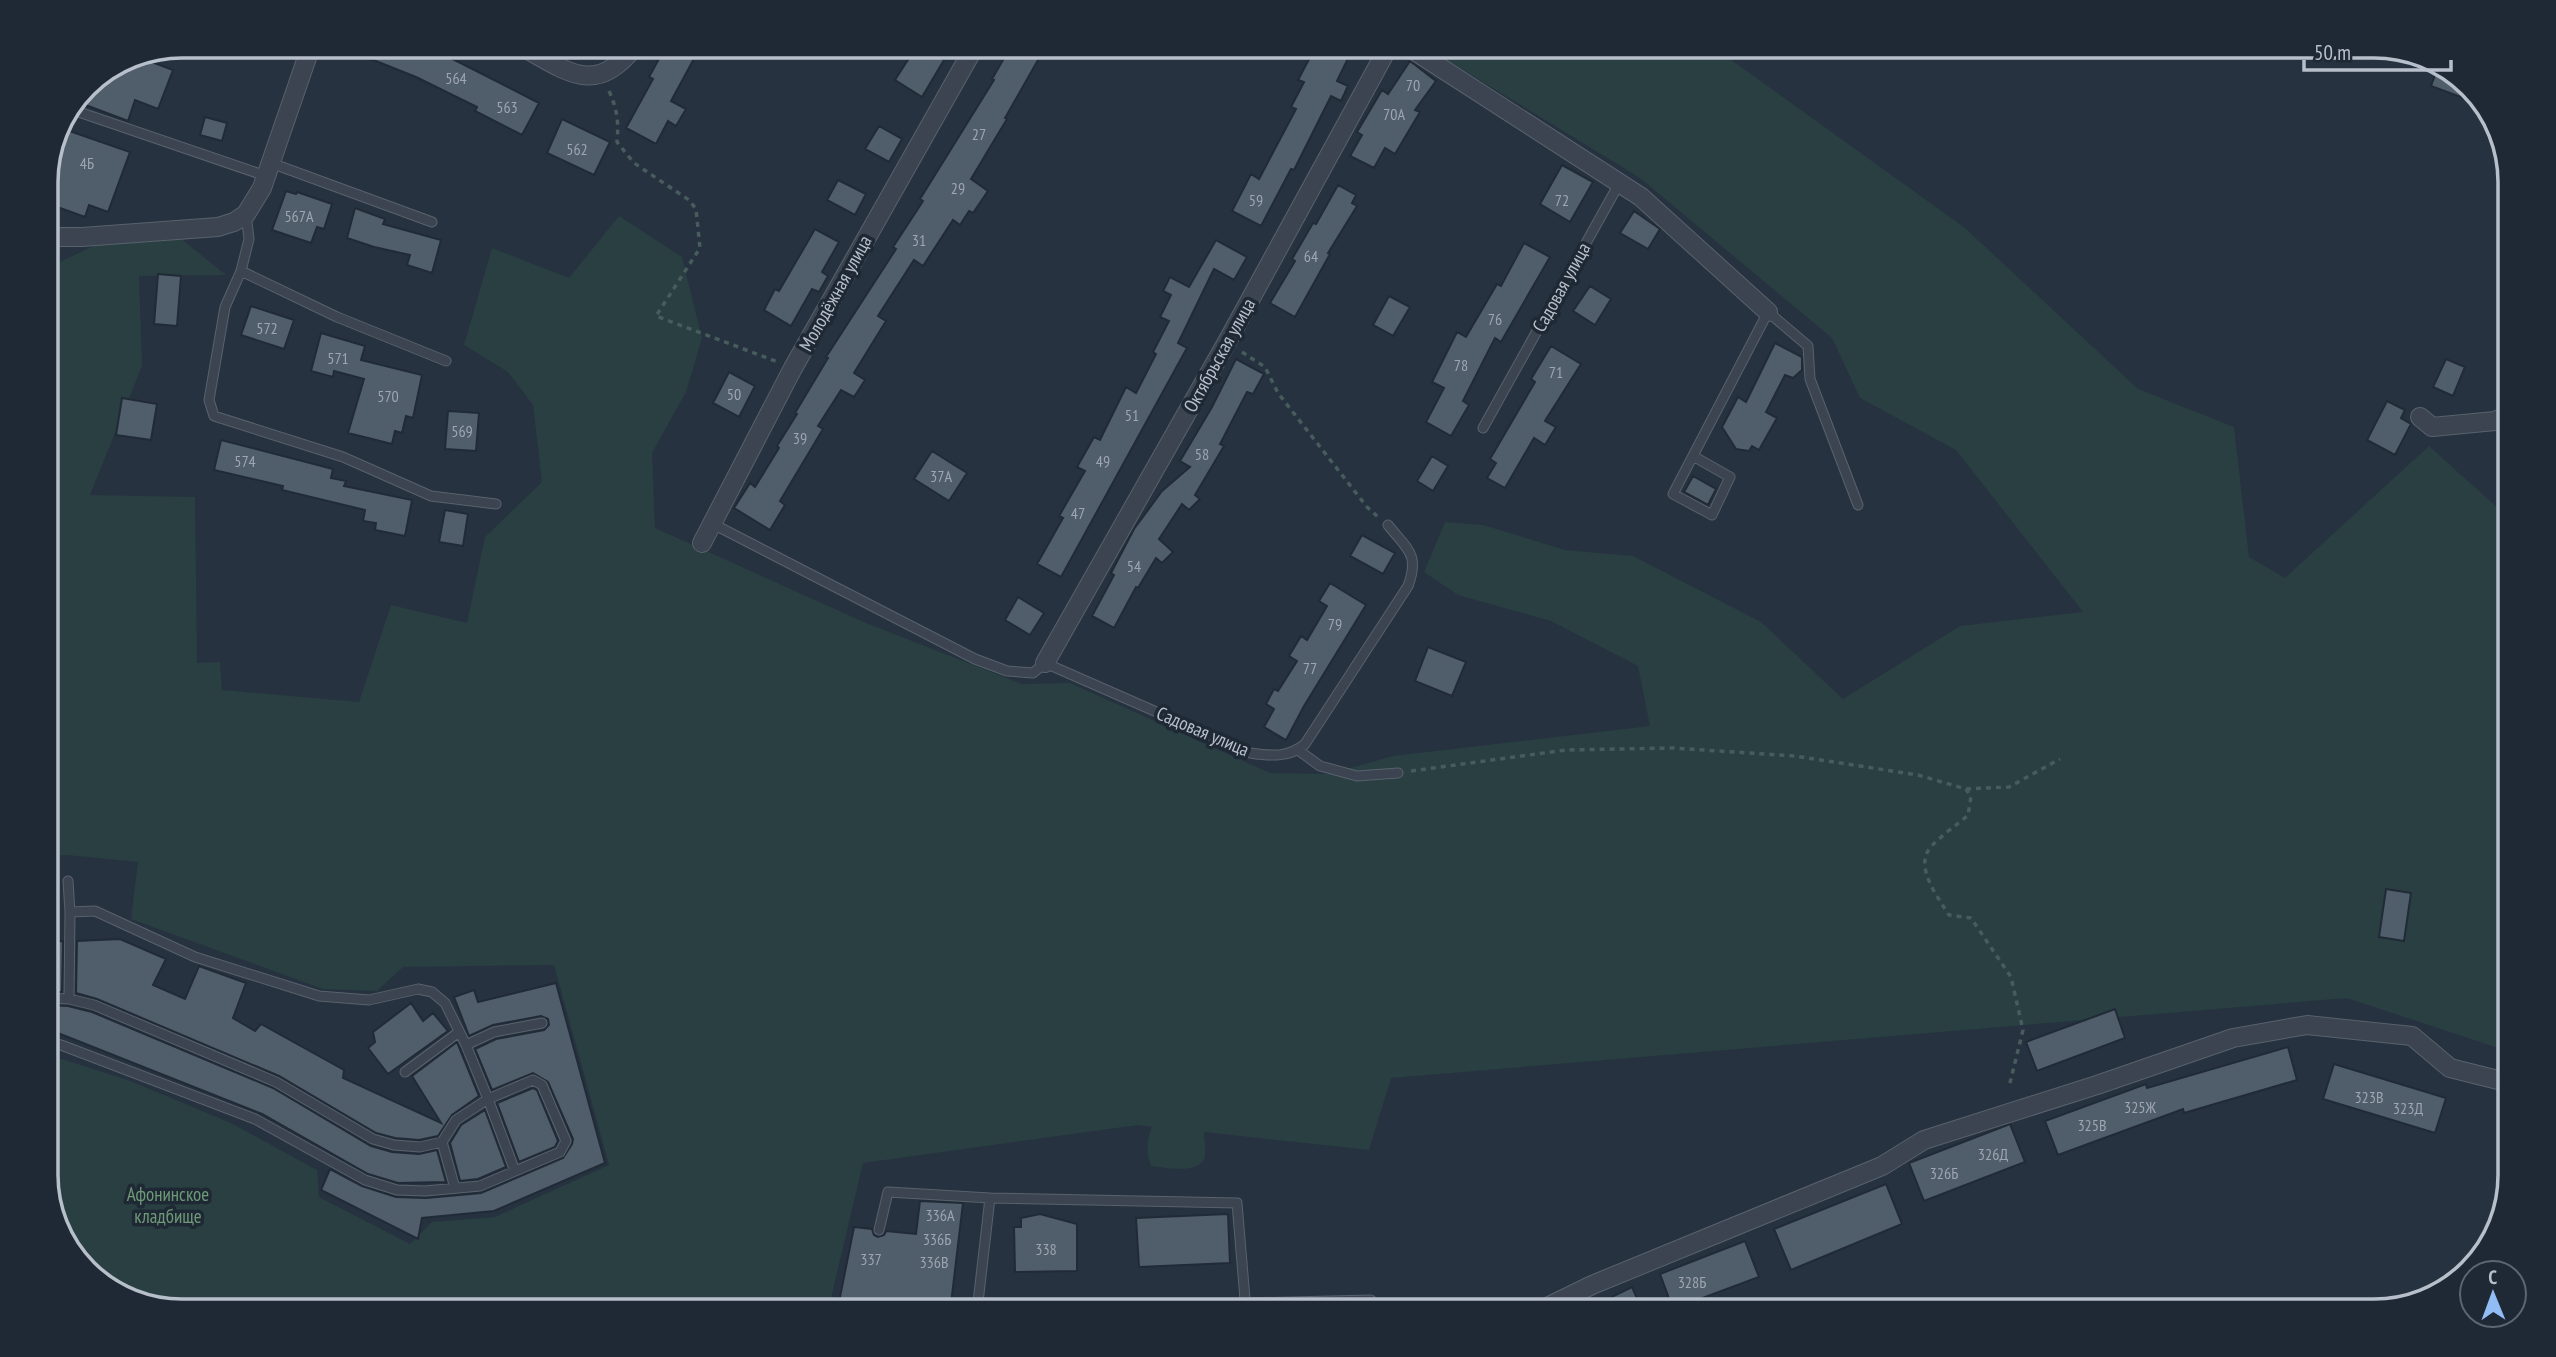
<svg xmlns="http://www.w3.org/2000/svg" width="2556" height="1357" font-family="'PT Sans Narrow',sans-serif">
	<rect width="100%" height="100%" fill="#273240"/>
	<path fill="#293f41" d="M1424,46H1712L1965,228L2138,389L2234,427L2249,557L2285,578L2429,446L2510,519V1052L2347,998L1391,1078L1369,1150L1204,1132C1204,1139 1206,1148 1205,1155C1203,1175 1166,1168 1151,1166C1146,1155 1147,1137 1152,1127L1138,1125L863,1163L828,1311H182L121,1297L69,1251L46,1184V1054L128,1080L231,1123L317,1170L319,1197L410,1244L432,1222L495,1217L609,1165L554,965L403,967L377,991L323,989L131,919L138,862L67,855L46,856V365L55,337L47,268L108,239L179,237L226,275L139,276L142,366L90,495L195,497L197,663L220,662L222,690L359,702L391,605L467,623L485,537L542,482L533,405L508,372L464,345L492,248L569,278L619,216L682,257L702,338L686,392L652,453L655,528L866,623L1022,684L1070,683L1270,773L1329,774L1393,756L1650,726L1638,666L1551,621L1458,595L1424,572L1445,522L1483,525L1565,550L1633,556L1761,622L1843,699L1960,626L2083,612L1956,450L1860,398L1832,338L1640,178Z"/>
	<path fill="#505d6a" stroke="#212b37" stroke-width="2" d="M338,46H427L539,103L522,135L475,111L477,107L416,77Z
		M666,46H678L696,55L671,101L686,109L676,126L668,121L656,144L626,128L653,79L649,77Z
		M888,46H920L944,60L922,97L895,80L909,58Z
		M1011,46H1046L1005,118L1007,119L971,179L988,191L973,213L969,211L960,225L953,220L923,266L914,260L878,316L886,321L854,373L865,380L854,397L841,390L818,426L823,429L780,501L785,505L770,530L734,508L750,483L755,487L779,448L777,446L797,414L795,413L828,358L826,357L896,249L893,247L923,201L920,199L994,80L992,79Z
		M1316,46H1354L1337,81L1348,86L1341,101L1331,96L1294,170L1291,169L1261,226L1232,211L1251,174L1259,179L1296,109L1291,107L1304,82L1298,80Z
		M133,55L173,70L158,109L135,100L128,121L75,101L86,85Z
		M1410,61L1436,81L1415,110L1420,112L1395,154L1385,148L1374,168L1350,156L1362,135L1357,132L1382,90L1388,94Z
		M2439,64L2486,105L2485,106L2431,86Z
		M205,117L227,123L222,141L200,135Z
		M562,119L610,142L594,175L547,153Z
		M879,126L902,139L889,162L865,149Z
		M58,127L130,152L108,212L89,205L85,217L46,203V173Z
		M1562,165L1593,182L1570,222L1540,204Z
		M838,180L866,194L855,215L827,200Z
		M1338,185L1356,195L1352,203L1357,206L1328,253L1330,254L1295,317L1270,303L1295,261L1292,259L1313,223L1316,224Z
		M286,191L296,194L297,192L332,204L324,229L317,227L311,243L272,230Z
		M355,208L385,219L383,224L441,240L432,273L407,265L410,255L374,247L347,238Z
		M1634,211L1660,229L1648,249L1620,233Z
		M815,229L839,242L822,272L828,276L819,292L812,289L791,326L764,310L775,289L779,291Z
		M1216,240L1247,257L1234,280L1214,269L1178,343L1187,348L1061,577L1037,564L1063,518L1059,516L1085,471L1077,467L1094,437L1100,440L1126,387L1136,393L1156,354L1153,352L1169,321L1160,317L1171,295L1163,291L1170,277L1189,287Z
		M1524,243L1550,257L1501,342L1495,338L1463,401L1469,405L1451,436L1426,422L1444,388L1432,382L1457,332L1466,337L1497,284L1501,286Z
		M158,274L181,276L177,326L154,324Z
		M1590,286L1611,299L1595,325L1573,311Z
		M1389,296L1410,307L1393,336L1373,325Z
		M251,306L294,320L284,349L241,335Z
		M321,333L365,346L361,360L422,375L413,418L406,416L402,433L395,431L392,444L348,433L364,379L334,371L333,377L311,371Z
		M1775,343L1802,357V370L1793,378L1785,375L1766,412L1777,418L1759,450L1752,446L1749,451L1736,449L1722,427L1738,397L1746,402Z
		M1551,346L1581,364L1545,421L1556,427L1545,445L1534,438L1505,488L1487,478L1496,463L1490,459L1535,382L1531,379Z
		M1236,359L1264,374L1253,394L1247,392L1220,444L1224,446L1195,495L1200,499L1189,510L1182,504L1159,539L1173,552L1162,563L1156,558L1138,588L1136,587L1114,628L1092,616L1114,575L1111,573L1134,529L1162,491L1190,467L1180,461L1212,407Z
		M2446,359L2465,367L2453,396L2433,387Z
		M729,372L755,386L739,417L713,403Z
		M122,398L157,404L151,440L116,435Z
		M2387,401L2405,410L2401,418L2411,424L2395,455L2367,440Z
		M448,411L479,413L476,451L445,449Z
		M221,440L333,469L331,478L346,481L344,486L412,500L405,536L375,530L376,523L363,521L365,510L282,490L283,486L214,470Z
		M932,451L967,473L949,501L914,479Z
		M1432,456L1448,466L1433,491L1417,481Z
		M1693,476L1716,489L1708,505L1684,492Z
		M445,510L468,514L463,546L439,542Z
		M1362,535L1395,553L1383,574L1350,556Z
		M1330,583L1366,605L1304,706L1286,740L1264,727L1274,709L1266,704L1274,689L1278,691L1297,661L1289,656L1301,636L1307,640L1327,606L1319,601Z
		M1018,597L1044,613L1030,635L1005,620Z
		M1428,647L1466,662L1452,696L1415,681Z
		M2386,889L2411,893L2404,941L2379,937Z
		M120,939L166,959L153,985L185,999L199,966L246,983L233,1018L255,1031L261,1024L344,1070L343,1078L441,1123L412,1076L457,1042L479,1096L452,1115L438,1136L419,1140L395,1138L376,1133L279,1076L97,999L76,993L77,941Z
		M63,941L62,992L46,991V942Z
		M556,983L605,1163L494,1211L422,1218L418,1239L321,1190L330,1169L362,1186L396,1197L426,1198L481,1193L563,1158L572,1144L573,1139L548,1082L533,1073L492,1090L475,1049L496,1039L544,1030L549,1025L548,1019L541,1016L493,1025L469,1036L454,997L474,990L478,1002Z
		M411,1003L423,1021L433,1013L448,1031L388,1074L368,1048L375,1042L373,1032Z
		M46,1005L68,1006L92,1012L273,1088L371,1146L392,1152L419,1154L437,1150L446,1182L398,1183L368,1174L262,1114L53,1031L46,1032Z
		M2115,1009L2125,1038L2037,1071L2026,1042Z
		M2288,1047L2297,1080L2184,1113L2183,1109L2058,1155L2045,1121L2146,1084L2147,1088Z
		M2334,1064L2446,1098L2435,1133L2323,1099Z
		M533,1088L537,1090L558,1141L555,1147L519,1162L497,1103Z
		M485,1110L506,1167L478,1179L460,1181L450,1143L461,1125Z
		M2010,1124L2025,1162L1924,1201L1909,1163Z
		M1886,1184L1902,1224L1791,1270L1774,1229Z
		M920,1201L963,1203L950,1312H837L854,1227L872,1229L874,1235L878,1237L884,1235L886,1231L916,1234Z
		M1040,1214L1077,1224V1271L1015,1272L1014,1227H1021V1218Z
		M1228,1214L1230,1263L1139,1267L1136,1218Z
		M1745,1241L1759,1277L1673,1309L1660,1274Z
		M1632,1287L1643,1312H1581Z"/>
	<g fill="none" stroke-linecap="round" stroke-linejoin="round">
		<defs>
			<path id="service" d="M70,109L266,176
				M271,163L432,222
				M246,214L249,239L241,271L225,307L209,400L214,416L343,457L431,496L496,504
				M241,271L337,317L446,361
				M1483,428L1620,182
				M1693,456L1730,477L1712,515L1673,494L1768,312L1808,346L1810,379L1858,505
				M713,524L975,659L1007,671L1033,673L1045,663L1250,753C1270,756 1289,758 1305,744L1408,586C1420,554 1407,549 1388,525
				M1298,750L1320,766L1357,776L1398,773
				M68,881L70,912L69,999
				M46,998L69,999L94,1005L276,1082L373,1139L394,1145L420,1147L442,1142L456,1120L488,1099L466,1045L445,1003L432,992L418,989L369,1000L319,996L195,957L95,911L70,912
				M46,1041L61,1045L255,1119L365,1180L397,1190L425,1191L480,1186L560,1152L566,1141L542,1085L533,1080L488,1099L515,1171
				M466,1045L494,1032L542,1023
				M405,1072L459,1032
				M442,1142L455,1188
				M879,1230L888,1192L990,1198L1237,1203L1246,1311
				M1245,1303L1371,1300
				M977,1311L990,1198"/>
			<path id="minor" d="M521,46C568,72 596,97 635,46
				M1407,46L1641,197L1768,312
				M46,237H82L218,227L234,222L246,214L262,188L311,46
				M2420,417L2432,427L2495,421L2510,414
				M702,543L793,368L975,46
				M1045,663L1227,342L1389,46
				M1539,1311L1592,1285L1882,1166L1924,1140L2097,1085L2233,1038L2307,1025L2412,1036L2450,1068L2510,1083"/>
		</defs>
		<use href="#service" stroke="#58626d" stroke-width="11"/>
		<use href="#minor" stroke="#58626d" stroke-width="20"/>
		<path stroke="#475c5d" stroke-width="3.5" stroke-dasharray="5 5" stroke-linecap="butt" d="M609,91C617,109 619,122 617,142L634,163L689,200L696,209L700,248L656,316L778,362
			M1242,352L1265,367L1278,393L1367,507L1378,517
			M1411,771L1566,750L1673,748L1795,756L1918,775L1966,789L1971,797L1968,815C1959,824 1931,842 1927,853C1918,872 1939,899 1949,915L1971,918L2011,977L2023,1030L2009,1087
			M1966,789L2009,787L2060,759"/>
		<use href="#service" stroke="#3b4450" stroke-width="9"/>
		<use href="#minor" stroke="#3b4450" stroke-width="18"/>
	</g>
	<g text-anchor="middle" stroke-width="7" stroke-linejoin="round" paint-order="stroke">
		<g font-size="16" fill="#9da6b2">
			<text x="456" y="84">564</text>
			<text x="1413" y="91">70</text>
			<text x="507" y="113">563</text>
			<text x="1394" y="120">70А</text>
			<text x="979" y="140">27</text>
			<text x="577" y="155">562</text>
			<text x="87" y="169">4Б</text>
			<text x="958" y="194">29</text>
			<text x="1256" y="206">59</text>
			<text x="1562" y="206">72</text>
			<text x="299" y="222">567А</text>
			<text x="919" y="246">31</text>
			<text x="1311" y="262">64</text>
			<text x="1495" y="325">76</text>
			<text x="267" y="334">572</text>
			<text x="338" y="364">571</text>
			<text x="1461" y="371">78</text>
			<text x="1556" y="378">71</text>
			<text x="734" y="400">50</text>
			<text x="388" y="402">570</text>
			<text x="1132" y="421">51</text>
			<text x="462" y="437">569</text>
			<text x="800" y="444">39</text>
			<text x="1202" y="460">58</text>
			<text x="245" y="467">574</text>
			<text x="1103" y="467">49</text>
			<text x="941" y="482">37А</text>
			<text x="1078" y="519">47</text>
			<text x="1134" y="572">54</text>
			<text x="1335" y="630">79</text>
			<text x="1310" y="674">77</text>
			<text x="2369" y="1103">323В</text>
			<text x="2140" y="1113">325Ж</text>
			<text x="2408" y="1114">323Д</text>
			<text x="2092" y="1131">325В</text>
			<text x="1993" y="1160">326Д</text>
			<text x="1944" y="1179">326Б</text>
			<text x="940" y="1221">336А</text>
			<text x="937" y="1245">336Б</text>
			<text x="1046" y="1255">338</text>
			<text x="871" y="1265">337</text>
			<text x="934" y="1268">336В</text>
			<text x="1692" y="1288">328Б</text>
		</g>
		<g font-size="19" fill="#b7bfca" stroke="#1f2935">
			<text transform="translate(1561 287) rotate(-61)" y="7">Садовая улица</text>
			<text transform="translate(835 293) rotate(-61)" y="7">Молодёжная улица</text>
			<text transform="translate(1219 355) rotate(-61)" y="7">Октябрьская улица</text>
			<text transform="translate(1203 731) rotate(23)" y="7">Садовая улица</text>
		</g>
		<g font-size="19" fill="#6f9a77" stroke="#1f2935">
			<text x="168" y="1201">Афонинское<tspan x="168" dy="22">кладбище</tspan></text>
		</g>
	</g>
	<path d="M0 0H2556V1357H0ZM182 58H2374A124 124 0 0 1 2498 182V1175A124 124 0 0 1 2374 1299H182A124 124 0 0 1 58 1175V182A124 124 0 0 1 182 58Z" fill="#1f2935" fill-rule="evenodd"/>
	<path fill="none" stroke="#b7bfca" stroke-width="3.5" d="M182 58H2374A124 124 0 0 1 2498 182V1175A124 124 0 0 1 2374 1299H182A124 124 0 0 1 58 1175V182A124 124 0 0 1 182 58Z"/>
	<g transform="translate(2493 1294) rotate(359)"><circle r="33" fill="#1f2935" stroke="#5c6571" stroke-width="2"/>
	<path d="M0-5L12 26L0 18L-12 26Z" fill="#92bcf4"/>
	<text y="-10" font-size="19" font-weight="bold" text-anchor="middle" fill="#b7bfca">С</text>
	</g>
	<path d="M2304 60v10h147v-10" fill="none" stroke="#b7bfca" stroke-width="3.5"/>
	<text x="2314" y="60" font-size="21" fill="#b7bfca" stroke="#1f2935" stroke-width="5" paint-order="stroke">50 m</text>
</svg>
